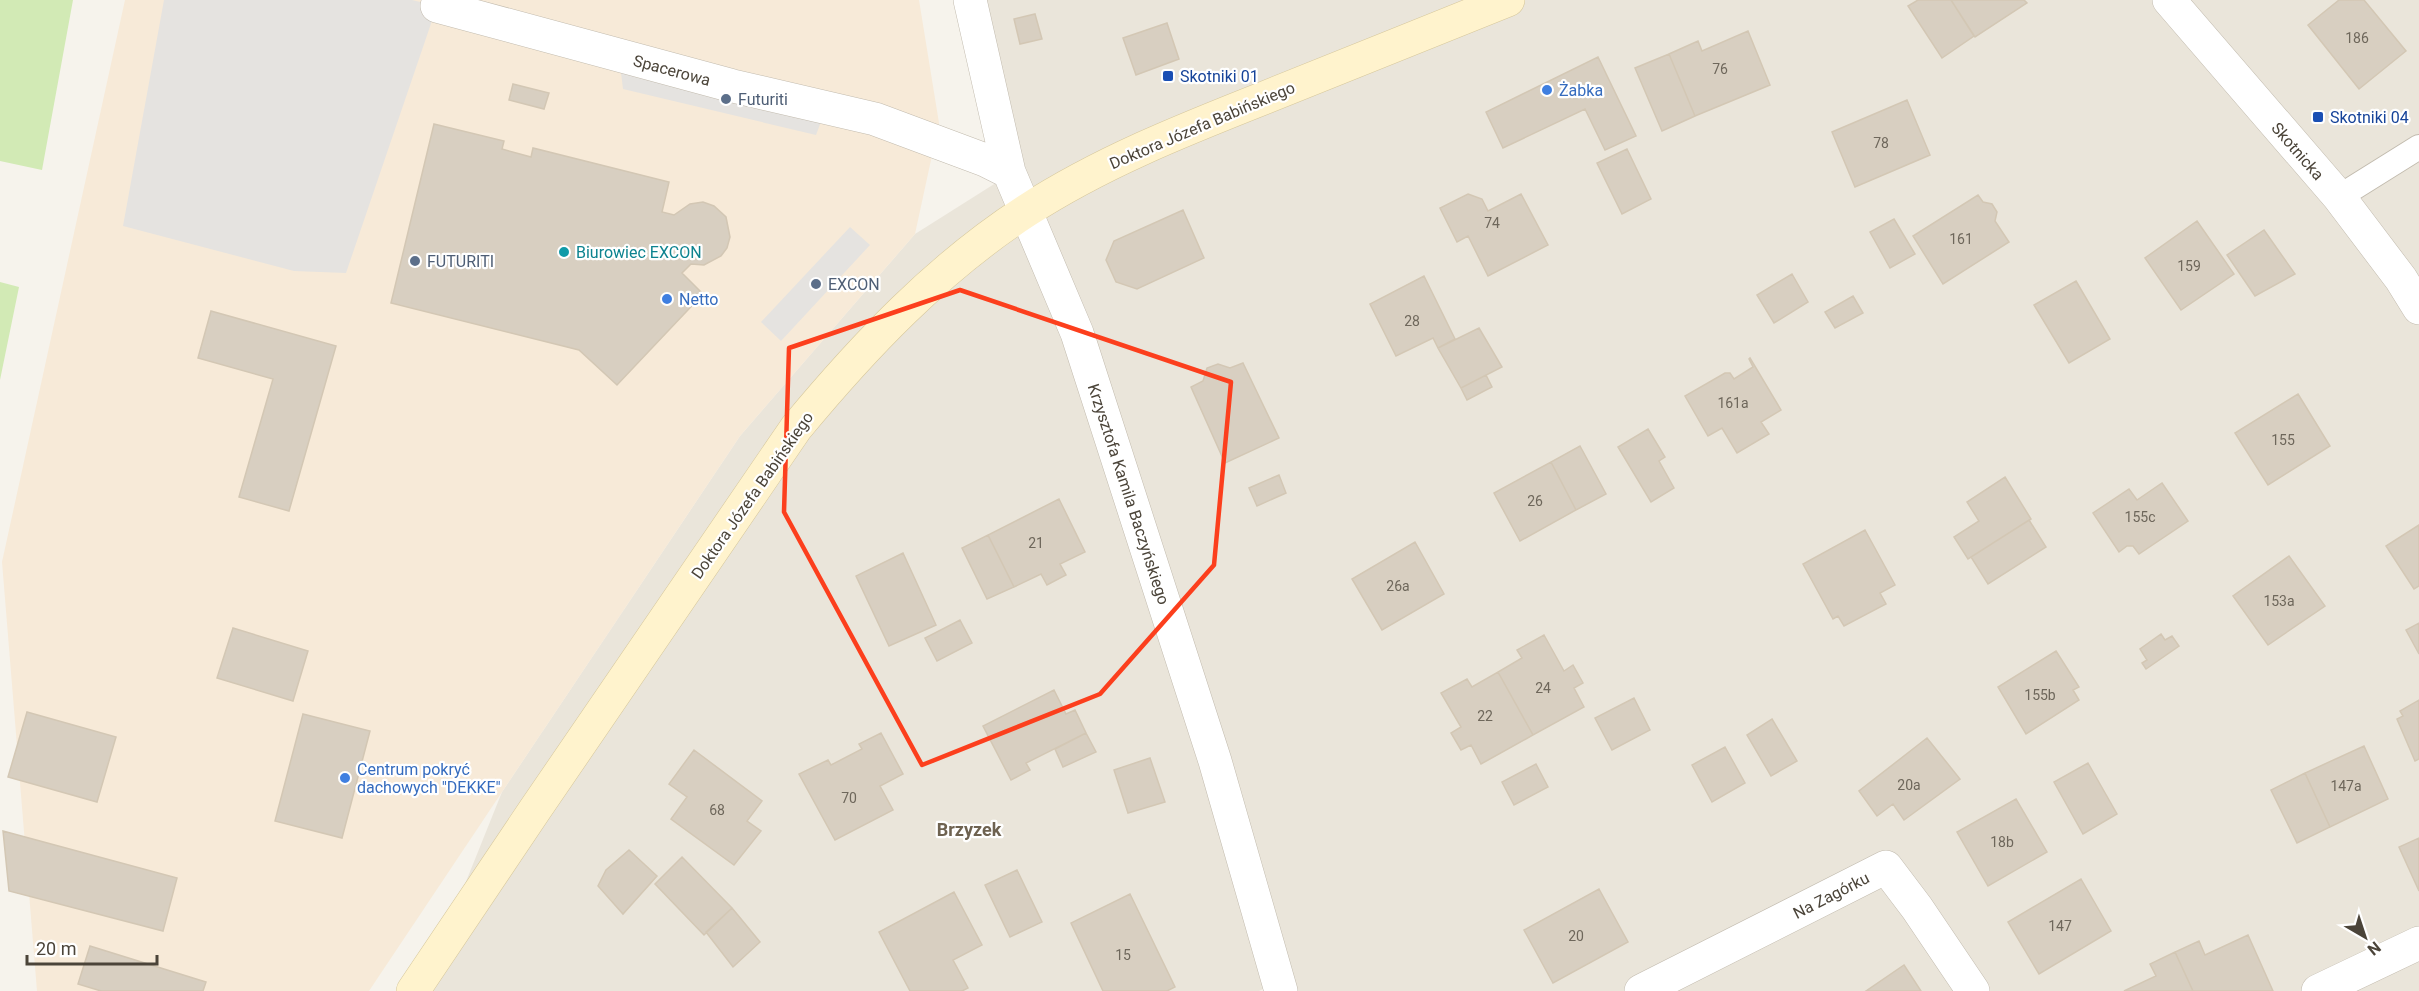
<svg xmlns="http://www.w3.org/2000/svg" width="2419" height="991" font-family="Roboto,sans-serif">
	<rect width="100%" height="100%" fill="#f6f3ec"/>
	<path fill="#eae5da" d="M982,0H2419V991H1263V989L1259,991H422L502,792L740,436L915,234L1021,167Z"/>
	<path fill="#f7ead8" d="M125,0H919L939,123L915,234L740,436L369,991H37L2,562Z"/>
	<path fill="#d2eab5" d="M0,0H73L42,170L0,161Z
		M0,282L19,287L0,380Z"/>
	<path fill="#e5e3e0" d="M164,0H412L437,6L346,273L294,271L123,226Z
		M619,56L826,108L816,135L623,89Z
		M850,227L870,245L781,341L761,322Z"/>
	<path fill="#d8cfc1" stroke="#d3c7b4" stroke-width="1.5" d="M1918,0H1951L1974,36L1942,58L1908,6Z
		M1951,0H2024L2027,3L1975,37Z
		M2339,0H2364L2406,51L2359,89L2308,25Z
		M1035,14L1042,39L1020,44L1014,19Z
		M1167,23L1179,59L1136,75L1123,38Z
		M1748,31L1770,85L1695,116L1669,54L1698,41L1702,51Z
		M1669,54L1695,116L1662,131L1635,68Z
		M1598,57L1636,136L1605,150L1585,109L1503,148L1486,112Z
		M513,84L549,93L544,109L509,100Z
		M1907,100L1930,155L1855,187L1832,132Z
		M434,124L504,141L502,149L531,157L533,148L669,182L662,212L674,215L690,204L703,202L714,206L726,217L730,237L727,248L721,256L704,265L691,264L682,273L703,294L617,385L579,350L391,303Z
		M1627,149L1651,199L1622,214L1597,163Z
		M1468,194L1482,199L1488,211L1521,194L1548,245L1488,276L1468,236L1457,242L1440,208Z
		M1978,195L1983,202L1992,204L1997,212L1995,221L2009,242L1943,284L1913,236Z
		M1183,210L1204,258L1137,289L1116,282L1106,260L1114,241Z
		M1894,219L1915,254L1890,268L1870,232Z
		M2197,221L2234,274L2181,310L2145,258Z
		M2264,230L2295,274L2255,296L2227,255Z
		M1792,274L1808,302L1774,323L1757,295Z
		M1424,276L1455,339L1438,348L1433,338L1396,356L1370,304Z
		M2076,281L2110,339L2069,363L2034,305Z
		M1853,296L1863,313L1835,328L1825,312Z
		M211,311L336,346L289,511L239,497L273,379L198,358Z
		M1479,328L1502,367L1461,388L1438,348Z
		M1750,358L1781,410L1761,422L1769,434L1737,453L1722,428L1708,436L1685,396L1725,373H1730L1734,379L1753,367L1749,359Z
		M1243,363L1279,438L1225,463L1191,387L1203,381L1207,368L1218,364L1230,368Z
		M1486,375L1492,387L1467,400L1461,388Z
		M2298,394L2330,446L2268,485L2235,433Z
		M1648,429L1665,457L1659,461L1674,488L1651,502L1618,447Z
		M1580,446L1606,494L1576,510L1551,462Z
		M1551,462L1576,510L1520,541L1494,493Z
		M1279,475L1286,493L1257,506L1249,488Z
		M2005,477L2031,519L1968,559L1954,537L1979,521L1967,502Z
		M2162,483L2188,521L2139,554L2133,546H2127L2119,552L2093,513L2129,489L2137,500Z
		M1059,499L1085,552L1060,564L1066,575L1047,585L1041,574L1014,587L988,535Z
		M2029,520L2046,547L1988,584L1971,557Z
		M2419,525V586L2414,589L2386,546Z
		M1865,530L1895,585L1880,593L1886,604L1844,626L1838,616L1833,619L1803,564Z
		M988,535L1014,587L987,599L962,548Z
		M1415,542L1444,594L1382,630L1352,579Z
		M903,553L936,625L889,646L856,576Z
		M2289,556L2325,606L2268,645L2233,596Z
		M960,620L972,643L937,661L925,638Z
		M2419,623V654L2406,630Z
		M233,628L308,651L293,701L217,678Z
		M2161,634L2165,640L2172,636L2179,646L2146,669L2142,663L2147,660L2140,649Z
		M1544,635L1564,671L1573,665L1583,683L1574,688L1584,707L1533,735L1498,672L1522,658L1517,650Z
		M2056,651L2079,687L2073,690L2079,700L2026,734L1998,687Z
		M1498,672L1533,735L1481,764L1471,745L1461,750L1451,733L1461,727L1441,693L1467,679L1472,687Z
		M1054,690L1066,714L1075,710L1086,733L1026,763L1030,770L1011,780L983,726Z
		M1634,698L1650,730L1612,750L1595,718Z
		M2419,700V759L2415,761L2397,719L2403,716L2400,711Z
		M27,712L116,737L97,802L8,777Z
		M303,714L370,731L342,838L275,821Z
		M1772,719L1797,761L1771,776L1747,735Z
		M881,733L903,774L880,786L893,810L835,840L799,774L828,760L831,765L862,749L859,744Z
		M1086,733L1096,752L1063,767L1055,749Z
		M1927,738L1960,779L1904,820L1893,804L1877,816L1859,791Z
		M2364,746L2388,799L2330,827L2305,773Z
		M1725,747L1745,783L1712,802L1692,765Z
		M694,750L762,801L747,821L761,831L734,865L671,819L687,797L669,784Z
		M1150,758L1165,802L1128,813L1114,770Z
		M2088,763L2117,814L2083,834L2054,782Z
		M1536,764L1548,787L1514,805L1502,782Z
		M2305,773L2330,827L2297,843L2271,790Z
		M2016,799L2047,852L1988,886L1957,832Z
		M3,831L177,878L163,931L9,891Z
		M2419,838V891L2399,847Z
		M629,850L657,876L623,914L598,886L606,870Z
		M682,857L732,908L704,935L655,884Z
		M1017,870L1042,922L1010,937L985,885Z
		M2081,879L2111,931L2039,974L2008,922Z
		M1599,889L1628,942L1553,983L1524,930Z
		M954,892L982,945L953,960L968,988L962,991H910L879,932Z
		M1130,894L1175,987L1167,991H1103L1071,923Z
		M732,908L760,942L733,967L706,932Z
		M2248,935L2273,991H2193L2175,952L2199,941L2205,955Z
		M90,946L206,982L203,991H101L78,984Z
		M2175,952L2193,991H2124L2156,976L2150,964Z
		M1904,965L1921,991H1866Z"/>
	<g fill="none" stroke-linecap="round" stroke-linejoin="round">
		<defs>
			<path id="service" d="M2339,197L2419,147"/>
			<path id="minor" d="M970,0L1009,172L1077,333L1215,761L1281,991
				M437,6L733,86L875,119L985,160L1009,172
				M1641,991L1886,867L1917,908L1973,991
				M2318,991L2419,943"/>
			<path id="tertiary" d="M2169,0L2339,197L2401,279L2419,308"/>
			<path id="secondary" d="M413,991L534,811L796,428C863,347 938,268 1026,211C1100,163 1183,130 1264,98C1345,65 1427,33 1508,0"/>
		</defs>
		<use href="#service" stroke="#c2bbae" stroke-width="26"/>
		<use href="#minor" stroke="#c2bbae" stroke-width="34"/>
		<use href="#tertiary" stroke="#c2bbae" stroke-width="34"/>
		<use href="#secondary" stroke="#d6c79b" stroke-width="34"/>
		<use href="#service" stroke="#fff" stroke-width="24"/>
		<use href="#minor" stroke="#fff" stroke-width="33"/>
		<use href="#tertiary" stroke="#fff" stroke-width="33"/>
		<use href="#secondary" stroke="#fff3cd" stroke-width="33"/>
	</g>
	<path fill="none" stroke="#fc3f1d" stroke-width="4.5" stroke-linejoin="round" d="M960,290L1231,382L1214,565L1100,694L922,765L784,512L789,348Z"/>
	<g fill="#1a4fb4" stroke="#fff" stroke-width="2">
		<rect x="1162" y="70" width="12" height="12" rx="3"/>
		<rect x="2312" y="111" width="12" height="12" rx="3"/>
	</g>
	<g fill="#3f7fe0" stroke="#fff" stroke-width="2">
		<circle cx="1547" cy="90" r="6"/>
		<circle cx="667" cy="299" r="6"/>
		<circle cx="345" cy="778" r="6"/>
	</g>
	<g fill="#5c6f8a" stroke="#fff" stroke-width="2">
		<circle cx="726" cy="99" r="6"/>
		<circle cx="415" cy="261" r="6"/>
		<circle cx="816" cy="284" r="6"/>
	</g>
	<circle fill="#0f9aa8" stroke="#fff" stroke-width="2" cx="564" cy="252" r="6"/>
	<g text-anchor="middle" stroke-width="4.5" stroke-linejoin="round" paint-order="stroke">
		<g font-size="14" fill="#6e675b">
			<text x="2357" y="43">186</text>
			<text x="1720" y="74">76</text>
			<text x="1881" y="148">78</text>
			<text x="1492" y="228">74</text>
			<text x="1961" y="244">161</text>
			<text x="2189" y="271">159</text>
			<text x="1412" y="326">28</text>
			<text x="1733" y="408">161a</text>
			<text x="2283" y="445">155</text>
			<text x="1535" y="506">26</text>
			<text x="2140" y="522">155c</text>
			<text x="1036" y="548">21</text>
			<text x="1398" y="591">26a</text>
			<text x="2279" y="606">153a</text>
			<text x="1543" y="693">24</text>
			<text x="2040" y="700">155b</text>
			<text x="1485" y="721">22</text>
			<text x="1909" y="790">20a</text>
			<text x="2346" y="791">147a</text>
			<text x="849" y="803">70</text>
			<text x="717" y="815">68</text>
			<text x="2002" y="847">18b</text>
			<text x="2060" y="931">147</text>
			<text x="1576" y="941">20</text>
			<text x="1123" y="960">15</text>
		</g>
		<g font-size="16" fill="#4b4439" stroke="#fff">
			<text transform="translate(672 70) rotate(15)" y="6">Spacerowa</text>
			<text transform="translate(1202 125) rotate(-23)" y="6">Doktora Józefa Babińskiego</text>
			<text transform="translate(2298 151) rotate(49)" y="6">Skotnicka</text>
			<text transform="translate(1129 494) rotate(72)" y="6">Krzysztofa Kamila Baczyńskiego</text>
			<text transform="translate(752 495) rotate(-55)" y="6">Doktora Józefa Babińskiego</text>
			<text transform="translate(1831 895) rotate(-27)" y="6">Na Zagórku</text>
		</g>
		<g font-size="16" fill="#164399" stroke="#fff" text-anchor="start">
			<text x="1180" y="82">Skotniki 01</text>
			<text x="2330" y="123">Skotniki 04</text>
		</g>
		<g font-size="16" fill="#366cbe" stroke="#fff" text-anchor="start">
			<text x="1559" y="96">Żabka</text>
			<text x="679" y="305">Netto</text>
			<text x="357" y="775">Centrum pokryć<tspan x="357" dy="18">dachowych "DEKKE"</tspan></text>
		</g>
		<g font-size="16" fill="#4e5e75" stroke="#fff" text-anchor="start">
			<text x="738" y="105">Futuriti</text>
			<text x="427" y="267">FUTURITI</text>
			<text x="828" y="290">EXCON</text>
		</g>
		<g font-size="16" fill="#0d838f" stroke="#fff" text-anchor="start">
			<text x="576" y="258">Biurowiec EXCON</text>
		</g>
		<g font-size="18" font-weight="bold" fill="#6e6250" stroke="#fff">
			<text x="969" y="836">Brzyzek</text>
		</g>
	</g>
	<g transform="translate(2365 937) rotate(141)" stroke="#ffffff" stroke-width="4.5" paint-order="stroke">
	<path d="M0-4.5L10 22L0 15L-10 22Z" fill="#4b4439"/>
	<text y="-9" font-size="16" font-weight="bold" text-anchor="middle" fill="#4b4439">N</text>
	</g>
	<path d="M27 955v9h130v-9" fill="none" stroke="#4b4439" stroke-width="3"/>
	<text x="36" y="955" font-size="18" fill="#4b4439" stroke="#ffffff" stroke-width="4.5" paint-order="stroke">20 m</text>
</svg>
